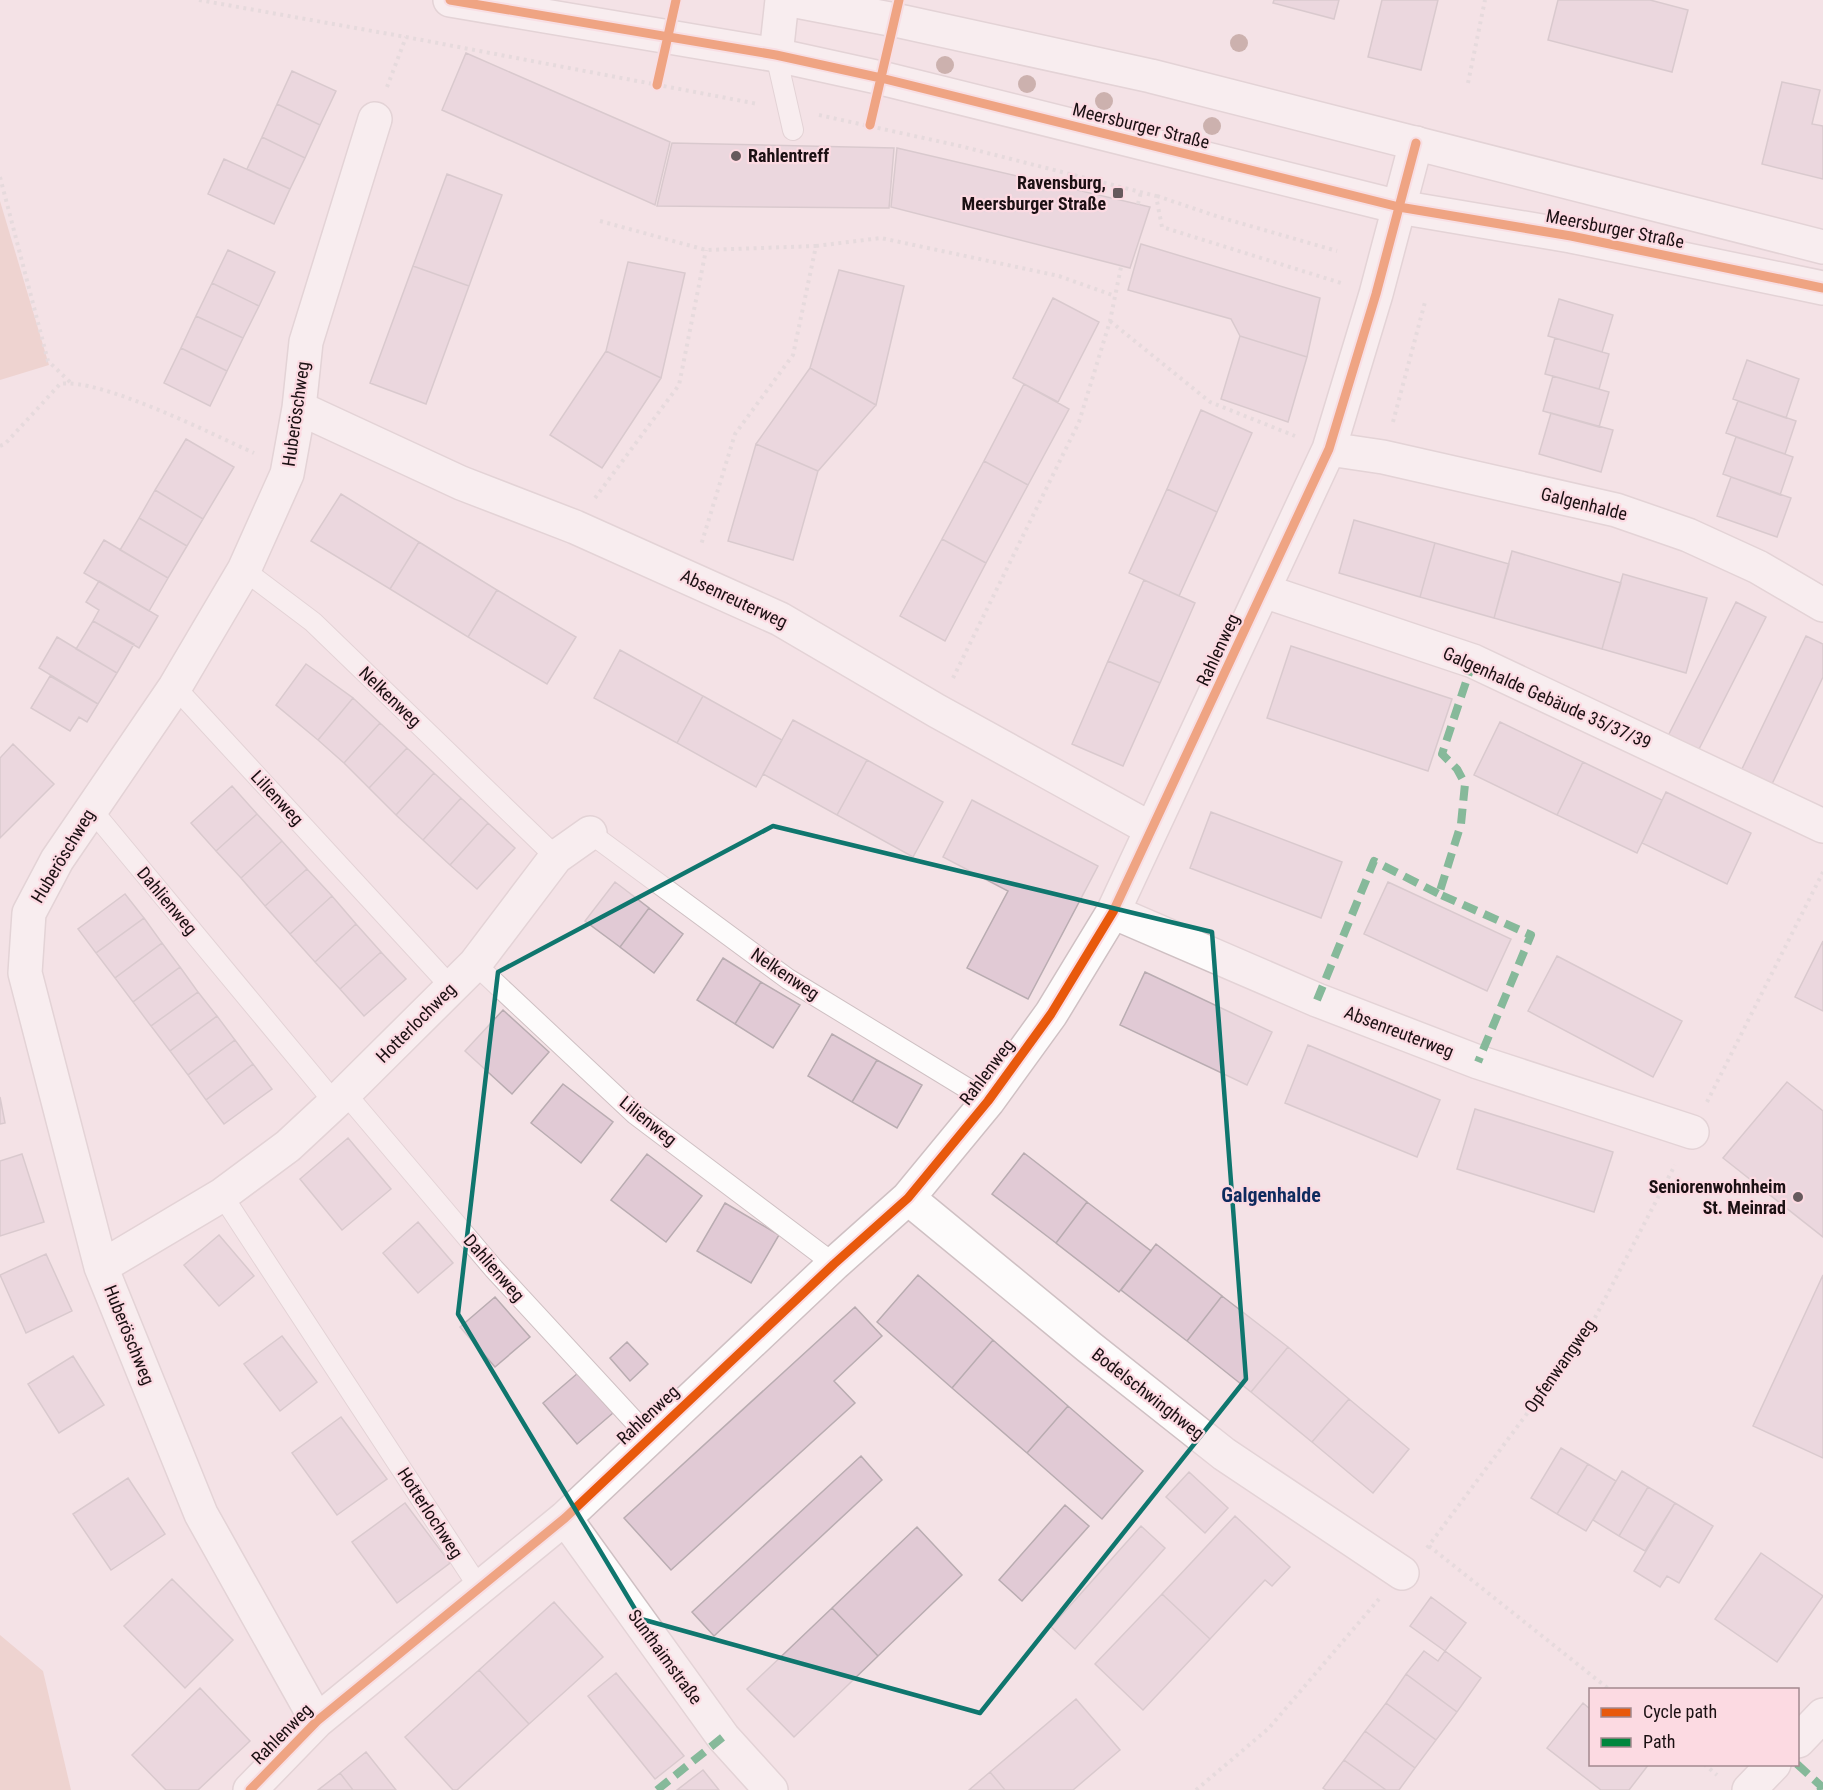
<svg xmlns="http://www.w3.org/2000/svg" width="1823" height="1790" font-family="'Roboto Condensed',sans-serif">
	<rect width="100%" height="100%" fill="#f4e2e6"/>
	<path fill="#e6c1b7" d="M0,201L49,365L0,380Z
		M0,1635L43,1671L71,1790H0Z"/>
	<path fill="#e1cad5" stroke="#b9acb1" stroke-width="1.5" d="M1274,0H1339L1334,19L1273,3Z
		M1382,0H1438L1421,70L1368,57Z
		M1558,0H1650L1688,10L1672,72L1548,40Z
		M466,53L670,142L655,205L442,110Z
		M292,71L336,91L320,125L277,104Z
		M1782,82L1820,90L1812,124L1823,126V179L1762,164Z
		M277,104L320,125L305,158L262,137Z
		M262,137L305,158L290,189L247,169Z
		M672,143L894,148L889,208L657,206Z
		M897,148L1150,207L1130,268L891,207Z
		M224,159L290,189L274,224L208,194Z
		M447,174L502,195L469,286L413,266Z
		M1141,244L1320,298L1307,357L1240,336L1231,319L1128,290Z
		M228,250L275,272L259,306L212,283Z
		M628,262L685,273L661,378L606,351Z
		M413,266L469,286L426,404L370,383Z
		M839,270L904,286L876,405L810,368Z
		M212,283L259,306L243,338L196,316Z
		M1053,298L1099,322L1058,402L1013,378Z
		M1559,299L1613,315L1602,352L1548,336Z
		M196,316L243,338L227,371L181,348Z
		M1240,336L1307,357L1288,422L1221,399Z
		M1555,338L1609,354L1599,389L1545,374Z
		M181,348L227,371L210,406L164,383Z
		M606,351L661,378L602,468L550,435Z
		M1747,360L1799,379L1786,418L1733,399Z
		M810,368L876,405L818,471L756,444Z
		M1553,376L1609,392L1599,427L1543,411Z
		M1024,384L1069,409L1028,485L984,461Z
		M1738,401L1796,421L1785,454L1726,433Z
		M1201,410L1252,433L1217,512L1167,489Z
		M1551,413L1613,430L1601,472L1539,454Z
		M1736,437L1793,457L1780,495L1723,474Z
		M186,439L234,467L203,519L155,490Z
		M756,444L818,471L793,560L728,541Z
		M984,461L1028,485L986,563L942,539Z
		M1731,477L1791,498L1777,537L1717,516Z
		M1167,489L1217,512L1179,596L1129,573Z
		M155,490L203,519L187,546L139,518Z
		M341,494L419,542L390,589L311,541Z
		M139,518L187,546L168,578L120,550Z
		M1354,520L1435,543L1420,597L1339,573Z
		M942,539L986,563L945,641L900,616Z
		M104,540L168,578L149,611L84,573Z
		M419,542L497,590L468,637L390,589Z
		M1435,543L1509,564L1494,618L1420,597Z
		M1512,551L1621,583L1602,649L1494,618Z
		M1623,574L1707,598L1686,673L1602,649Z
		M1144,580L1195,603L1160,683L1108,661Z
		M99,581L158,616L139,648L93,621L99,610L86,602Z
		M497,590L576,637L547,684L468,637Z
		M1736,602L1766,617L1698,751L1668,736Z
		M93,621L134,644L117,673L76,649Z
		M1806,636L1823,644V677L1771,786L1741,771Z
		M57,637L117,673L98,704L39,668Z
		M1291,646L1452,699L1428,771L1267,718Z
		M620,650L703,696L677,743L594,698Z
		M1108,661L1160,683L1123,766L1072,744Z
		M306,664L353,698L318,740L276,705Z
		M50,676L98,704L87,722L79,717L70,731L31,708Z
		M703,696L782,740L756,787L677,743Z
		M353,698L380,723L344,763L318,740Z
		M793,720L867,760L837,815L763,774Z
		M1500,722L1583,762L1557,815L1474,775Z
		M380,723L407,748L369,788L344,763Z
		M13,744L54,784L0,838V758Z
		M407,748L434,773L396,815L369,788Z
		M867,760L943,802L913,857L837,815Z
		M1583,762L1662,800L1637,853L1557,815Z
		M434,773L461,798L423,840L396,815Z
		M232,786L257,814L216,851L191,823Z
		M1666,792L1751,833L1727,884L1642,843Z
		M461,798L488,823L450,865L423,840Z
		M972,800L1098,866L1028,999L967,968L1008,891L943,857Z
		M1211,812L1342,862L1321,918L1190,868Z
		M257,814L282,841L241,878L216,851Z
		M488,823L515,848L477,889L450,865Z
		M282,841L307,869L265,906L241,878Z
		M307,869L332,896L290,934L265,906Z
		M615,882L649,908L620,947L585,921Z
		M1388,882L1511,939L1487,991L1364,934Z
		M125,894L144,918L96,953L78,929Z
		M332,896L356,924L315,962L290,934Z
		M649,908L683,934L654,973L620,947Z
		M144,918L162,943L115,978L96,953Z
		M356,924L381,952L340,989L315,962Z
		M1823,941V1011L1795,997Z
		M162,943L180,967L133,1002L115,978Z
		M381,952L406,979L364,1016L340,989Z
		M1557,956L1682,1021L1653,1077L1528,1011Z
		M723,958L761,982L735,1024L697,1000Z
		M180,967L198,992L151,1026L133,1002Z
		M1145,972L1272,1032L1247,1085L1120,1025Z
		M761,982L800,1005L773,1048L735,1024Z
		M198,992L217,1016L170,1051L151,1026Z
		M503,1010L549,1052L512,1094L465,1051Z
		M217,1016L235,1040L188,1075L170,1051Z
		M832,1034L877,1060L852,1102L808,1076Z
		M235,1040L253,1064L206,1100L188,1075Z
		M1308,1045L1440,1100L1417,1157L1285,1103Z
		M877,1060L922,1085L897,1128L852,1102Z
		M253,1064L272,1089L224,1124L206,1100Z
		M1787,1082L1823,1111V1237L1723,1158Z
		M563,1084L613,1122L581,1163L531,1123Z
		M0,1097L5,1123L0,1124Z
		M1475,1109L1613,1152L1594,1212L1457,1169Z
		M348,1138L391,1189L342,1230L300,1179Z
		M1024,1153L1087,1202L1056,1243L992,1194Z
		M22,1154L44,1222L0,1236V1161Z
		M647,1154L702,1196L666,1242L611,1200Z
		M1087,1202L1151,1251L1119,1292L1056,1243Z
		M725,1203L779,1235L751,1283L697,1251Z
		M418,1222L453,1263L418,1293L383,1253Z
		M219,1235L254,1276L219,1306L184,1265Z
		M1156,1244L1222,1296L1187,1341L1121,1290Z
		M46,1254L72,1311L26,1333L0,1275Z
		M918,1275L993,1340L952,1388L877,1322Z
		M1823,1275V1458L1753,1426Z
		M1222,1296L1288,1347L1251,1392L1187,1341Z
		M495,1297L530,1337L495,1367L460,1327Z
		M855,1307L882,1336L834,1381L855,1403L671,1570L624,1518Z
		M282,1336L317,1382L280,1411L244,1364Z
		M993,1340L1068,1406L1027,1453L952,1388Z
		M627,1342L648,1364L630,1381L610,1358Z
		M1288,1347L1349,1399L1312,1442L1251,1392Z
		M73,1356L104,1405L59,1433L28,1384Z
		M578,1373L613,1413L577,1444L543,1403Z
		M1349,1399L1409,1449L1373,1493L1312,1442Z
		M1068,1406L1143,1471L1102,1519L1027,1453Z
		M341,1417L387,1479L337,1515L292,1453Z
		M1561,1448L1588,1464L1557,1514L1531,1498Z
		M861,1456L882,1480L714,1636L692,1612Z
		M1588,1464L1616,1481L1586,1531L1557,1514Z
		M1622,1471L1648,1487L1619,1536L1593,1520Z
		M1189,1472L1228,1508L1205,1533L1166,1497Z
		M128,1478L165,1534L111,1570L73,1514Z
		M1648,1487L1675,1503L1645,1551L1619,1536Z
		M405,1503L450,1563L397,1603L352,1542Z
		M1675,1503L1713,1526L1679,1583L1667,1576L1660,1587L1634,1571Z
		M1065,1505L1089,1526L1022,1601L999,1580Z
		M1235,1516L1290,1567L1272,1586L1265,1580L1210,1639L1162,1594Z
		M1141,1526L1165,1548L1075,1649L1051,1627Z
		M917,1527L962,1575L878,1656L832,1608Z
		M1761,1553L1823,1596L1777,1662L1715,1619Z
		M172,1579L233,1640L185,1688L124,1626Z
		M1162,1594L1210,1639L1143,1710L1095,1664Z
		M1431,1597L1466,1623L1445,1651L1410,1626Z
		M554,1602L603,1657L529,1724L479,1670Z
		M832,1608L878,1656L794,1737L747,1689Z
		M1424,1651L1438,1661L1445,1651L1481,1678L1457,1712L1406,1674Z
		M479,1670L529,1724L457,1790H453L405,1737Z
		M616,1673L684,1756L655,1779L588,1696Z
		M1406,1674L1457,1712L1436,1740L1386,1703Z
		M200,1688L250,1741L198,1790H166L132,1755Z
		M1076,1699L1120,1750L1073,1790H1005L990,1772Z
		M1386,1703L1436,1740L1415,1768L1365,1731Z
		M1583,1703L1590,1709V1764H1649L1629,1790H1601L1547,1748Z
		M1365,1731L1415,1768L1399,1790H1386L1344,1760Z
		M366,1752L396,1790H353L340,1773Z
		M1344,1760L1386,1790H1326L1323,1788Z
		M703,1770L719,1790H677Z
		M990,1772L1005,1790H969Z
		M340,1773L353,1790H318Z"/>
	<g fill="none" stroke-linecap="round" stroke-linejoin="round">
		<defs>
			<path id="service" d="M776,55L793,130
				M244,570L313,622L556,857
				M175,687L452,988
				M91,809L335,1103
				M590,833L788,979L988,1101
				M475,964L635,1114L834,1264
				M345,1093L494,1269L649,1437
				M222,1195L480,1589"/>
			<path id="minor" d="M776,55L782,0
				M299,408L461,483L575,527L780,619L937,711L1151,829
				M1329,449L1383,457L1616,510L1688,535L1758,567L1823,605
				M1264,591L1473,661L1823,826
				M1113,912L1317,1000L1478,1062L1692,1132
				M908,1198L1089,1347L1224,1454L1402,1573
				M101,1267L222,1195L288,1146L345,1093L475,964L556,857L590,833
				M565,1518L723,1737L771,1790
				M317,1721L201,1514L101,1267L25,973L29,913L57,860L175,687L244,570L287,474L299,408L306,342L375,119
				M1798,1741L1823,1715
				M250,1790L317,1721L565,1518L834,1264L908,1198L988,1101L1051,1014L1113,912L1329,449L1376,294L1416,143
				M1749,1790L1774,1764"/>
			<path id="tertiary" d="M450,0L776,55L881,78L1399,207L1571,236L1823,288
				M791,0L895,20L1151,76L1823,247"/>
		</defs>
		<use href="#service" stroke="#cfc0c3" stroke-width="22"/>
		<use href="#minor" stroke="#cfc0c3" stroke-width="36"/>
		<use href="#tertiary" stroke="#cfc0c3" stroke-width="36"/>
		<path stroke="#d6d1d2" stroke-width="4" stroke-dasharray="3 4.5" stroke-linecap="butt" d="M199,0L406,37L758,104
			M1468,83L1485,0
			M387,87L406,37
			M819,115L960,146L1156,196L1162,227L1341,283
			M0,177L48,361L70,382
			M1157,196L1219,217L1337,251
			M1138,204L1141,192
			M600,221L706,250L816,246L793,355L735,434L701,545
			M816,246L881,238L1059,276L1115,296
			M1110,321L1210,402L1295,436
			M1393,422L1425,302
			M0,446L5,444L60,384C99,377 214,435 254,453
			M595,498L679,385L706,250
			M953,678L1079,422L1110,321L1121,267
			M1707,1102L1823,872
			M1429,1546L1610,1690
			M1427,1548L1587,1333L1675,1165
			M1704,1764L1717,1775
			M1196,1790L1269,1728L1379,1599"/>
		<use href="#service" stroke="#fdfbfb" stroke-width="20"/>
		<use href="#minor" stroke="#fdfbfb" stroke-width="33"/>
		<use href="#tertiary" stroke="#fdfbfb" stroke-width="33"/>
		<path stroke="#00873e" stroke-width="8" stroke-dasharray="15 8" stroke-linecap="butt" d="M1473,661L1442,754L1457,769L1465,784L1461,824L1439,894L1531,935L1478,1062
			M1317,1000L1374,861L1439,894
			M1797,1764L1820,1785L1821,1790
			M657,1790L723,1737"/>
		<defs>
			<path id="cycleway" d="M450,0L776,55L881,78L1399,207L1571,236L1823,288
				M657,85L676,0
				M870,125L899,0
				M250,1790L317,1721L565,1518L834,1264L908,1198L988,1101L1051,1014L1113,912L1329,449L1376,294L1416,143"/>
		</defs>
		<use href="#cycleway" stroke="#fcdae2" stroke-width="13"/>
		<use href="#cycleway" stroke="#e8590c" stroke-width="9"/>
	</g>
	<g fill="#9b776c">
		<circle cx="1239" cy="43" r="9"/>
		<circle cx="945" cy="65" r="9"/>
		<circle cx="1027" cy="84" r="9"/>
		<circle cx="1104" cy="101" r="9"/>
		<circle cx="1212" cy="126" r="9"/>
	</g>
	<path d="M0 0H1823V1790H0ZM773,826L1212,932L1246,1379L980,1713L641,1619L458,1314L498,972Z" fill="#f4e2e6" fill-opacity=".55" fill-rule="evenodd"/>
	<path fill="none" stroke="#0f766e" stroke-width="4.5" stroke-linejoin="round" d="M773,826L1212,932L1246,1379L980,1713L641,1619L458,1314L498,972Z"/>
	<g fill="#675a5d" stroke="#fcdae2" stroke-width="2">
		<circle cx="736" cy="156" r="6"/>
		<rect x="1112" y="187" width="12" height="12" rx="3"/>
		<circle cx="1798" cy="1197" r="6"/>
	</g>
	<g text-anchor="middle" stroke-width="4.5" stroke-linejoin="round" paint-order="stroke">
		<g font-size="18" fill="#1b1013" stroke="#fcdae2">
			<text transform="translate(1141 126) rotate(14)" y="6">Meersburger Straße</text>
			<text transform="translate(1615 229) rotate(11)" y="6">Meersburger Straße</text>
			<text transform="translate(296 414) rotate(-82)" y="6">Huberöschweg</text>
			<text transform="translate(1584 504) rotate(14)" y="6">Galgenhalde</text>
			<text transform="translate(734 599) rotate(25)" y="6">Absenreuterweg</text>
			<text transform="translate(1218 650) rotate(-65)" y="6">Rahlenweg</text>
			<text transform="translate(390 697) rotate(44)" y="6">Nelkenweg</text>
			<text transform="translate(1547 698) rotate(24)" y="6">Galgenhalde Gebäude 35/37/39</text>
			<text transform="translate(277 798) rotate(47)" y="6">Lilienweg</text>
			<text transform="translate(63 856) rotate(-59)" y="6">Huberöschweg</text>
			<text transform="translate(167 901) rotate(50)" y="6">Dahlienweg</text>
			<text transform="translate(785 974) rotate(34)" y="6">Nelkenweg</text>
			<text transform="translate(416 1023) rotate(-45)" y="6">Hotterlochweg</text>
			<text transform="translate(1399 1032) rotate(21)" y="6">Absenreuterweg</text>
			<text transform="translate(987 1072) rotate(-53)" y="6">Rahlenweg</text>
			<text transform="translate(648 1121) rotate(39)" y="6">Lilienweg</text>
			<text transform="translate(494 1268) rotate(49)" y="6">Dahlienweg</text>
			<text transform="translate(129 1335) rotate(68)" y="6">Huberöschweg</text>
			<text transform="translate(1560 1366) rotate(-55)" y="6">Opfenwangweg</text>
			<text transform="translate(1148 1394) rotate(38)" y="6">Bodelschwinghweg</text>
			<text transform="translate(648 1415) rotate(-43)" y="6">Rahlenweg</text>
			<text transform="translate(430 1513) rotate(57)" y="6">Hotterlochweg</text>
			<text transform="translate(665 1657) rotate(54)" y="6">Sunthaimstraße</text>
			<text transform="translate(282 1734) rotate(-45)" y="6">Rahlenweg</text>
		</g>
		<g font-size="18" font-weight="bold" fill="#1b1013" stroke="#fcdae2" text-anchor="end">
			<text x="748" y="162" text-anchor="start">Rahlentreff</text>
			<text x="1106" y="189">Ravensburg,<tspan x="1106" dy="21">Meersburger Straße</tspan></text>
			<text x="1786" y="1193">Seniorenwohnheim<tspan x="1786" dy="21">St. Meinrad</tspan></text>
		</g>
		<g font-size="20" font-weight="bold" fill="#0e2a5e" stroke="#fcdae2">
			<text x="1271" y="1202">Galgenhalde</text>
		</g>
	</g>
	<rect x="1589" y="1688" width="210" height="78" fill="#fcdae2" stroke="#a2898f" stroke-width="1.5"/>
	<rect x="1601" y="1708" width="30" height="9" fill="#e8590c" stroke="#a2898f" stroke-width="1.5"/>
	<text x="1643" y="1718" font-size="18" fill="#1b1013">Cycle path</text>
	<rect x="1601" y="1738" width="30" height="9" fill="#00873e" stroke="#a2898f" stroke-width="1.5"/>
	<text x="1643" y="1748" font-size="18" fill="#1b1013">Path</text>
</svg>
